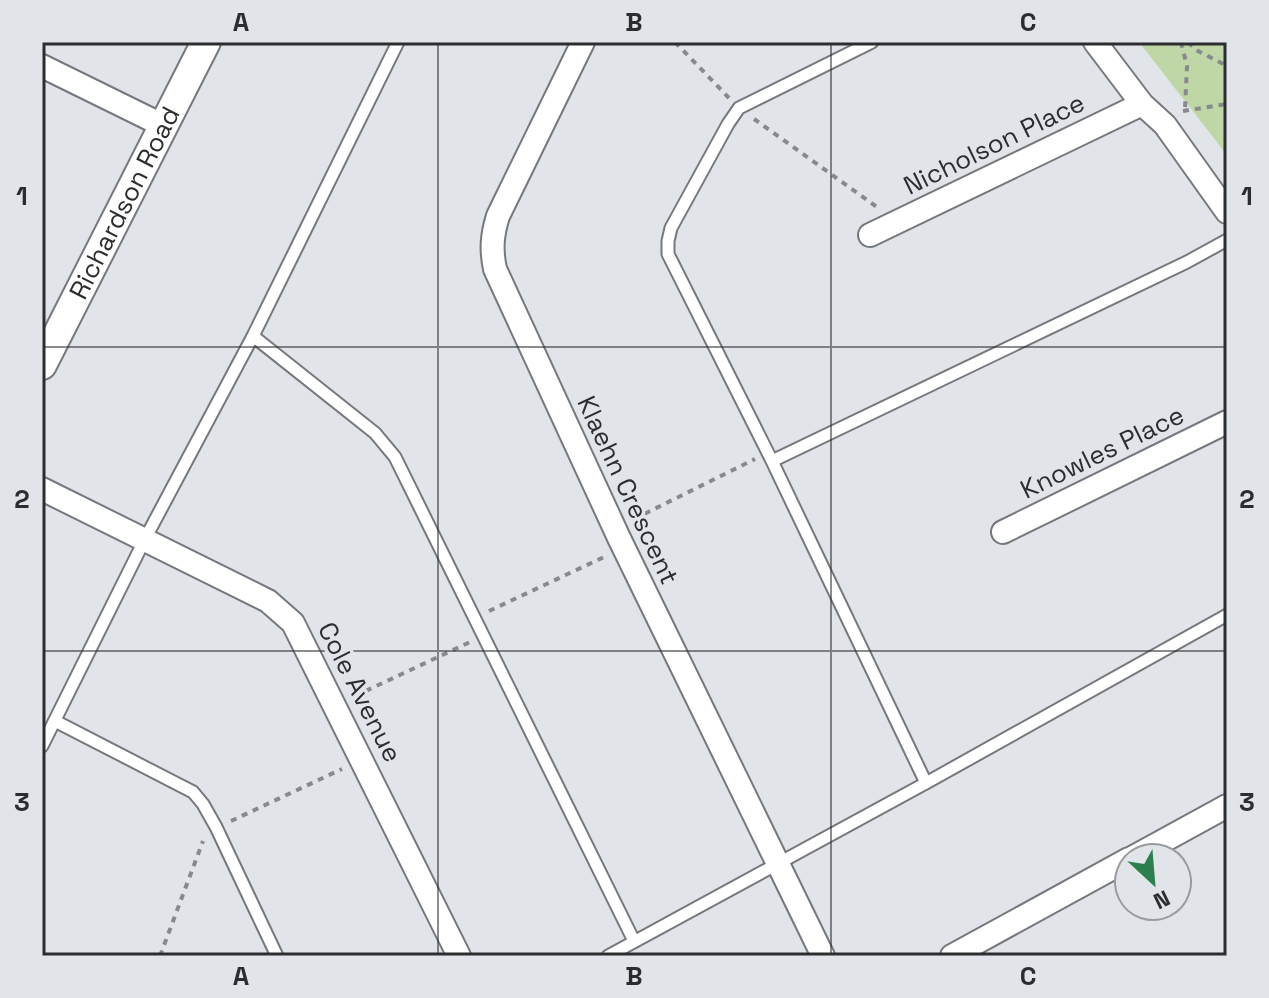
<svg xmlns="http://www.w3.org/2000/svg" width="1269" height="998" font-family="'Space Grotesk',sans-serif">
	<rect width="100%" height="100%" fill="#e1e5e9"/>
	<path fill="#bfd6a6" d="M1139,42H1227V155Z"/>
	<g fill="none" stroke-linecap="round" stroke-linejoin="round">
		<defs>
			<path id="service" d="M872,42L739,108L728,124L671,228L668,241V254L772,461L926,783
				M253,336L375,433L395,457L634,941
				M772,461L1187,262L1227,240
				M55,721L193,792L203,804L216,827L277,956
				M42,746L145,539L253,336L398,42
				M608,956L926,783L1227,615"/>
			<path id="minor" d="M583,42L498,216C492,235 491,250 495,269L619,538L823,956
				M1095,42L1142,104L1165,125L1227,212
				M42,66L162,125
				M870,235L1142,104
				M42,489L268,601L293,623L459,956
				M1003,532L1227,422
				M1132,858L1227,806
				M952,956L1129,859"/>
			<g id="tertiary">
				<path id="s1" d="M42,365L206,42"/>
			</g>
		</defs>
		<use href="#service" stroke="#75787c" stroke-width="15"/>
		<use href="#minor" stroke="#75787c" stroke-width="26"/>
		<use href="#tertiary" stroke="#75787c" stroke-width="32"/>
		<path stroke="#87898c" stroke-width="4" stroke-dasharray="6 6" stroke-linecap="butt" d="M675,42L729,98
			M1181,42L1187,66L1185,109
			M1188,42L1196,50L1227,66
			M1183,111L1227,104
			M754,119L877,207
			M634,519L755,459
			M489,611L604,557
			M355,696L470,642
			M231,821L342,769
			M160,956L203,841"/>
		<use href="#service" stroke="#fff" stroke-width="11"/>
		<use href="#minor" stroke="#fff" stroke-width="22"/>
		<use href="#tertiary" stroke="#fff" stroke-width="28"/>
	</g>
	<path fill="none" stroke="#2c2d2f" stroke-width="2" stroke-opacity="0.55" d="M438,42V956M831,42V956M42,347H1227M42,651H1227"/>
	<g text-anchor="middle" stroke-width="7" stroke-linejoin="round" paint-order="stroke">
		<g font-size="26" fill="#2c2d2f" stroke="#e1e5e9">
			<text transform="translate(994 144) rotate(-26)" y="9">Nicholson Place</text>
			<text dy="9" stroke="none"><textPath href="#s1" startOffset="182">Richardson Road</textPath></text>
			<text transform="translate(1102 452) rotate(-26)" y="9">Knowles Place</text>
			<text transform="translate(628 490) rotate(65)" y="9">Klaehn Crescent</text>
			<text transform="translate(360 692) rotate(63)" y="9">Cole Avenue</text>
		</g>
	</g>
	<rect width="1269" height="998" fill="none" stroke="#e1e5e9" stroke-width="88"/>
	<g transform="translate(1153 882) rotate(154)"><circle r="38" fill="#e1e5e9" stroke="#999b9f" stroke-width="2"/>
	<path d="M0-6L14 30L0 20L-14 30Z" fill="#2d7f50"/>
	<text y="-12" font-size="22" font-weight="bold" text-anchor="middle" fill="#2c2d2f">N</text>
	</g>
	<rect x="44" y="44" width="1181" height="910" fill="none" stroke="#2c2d2f" stroke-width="3"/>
	<g font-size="26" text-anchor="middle" font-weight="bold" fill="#2c2d2f">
		<text x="241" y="31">A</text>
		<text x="634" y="31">B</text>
		<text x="1028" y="31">C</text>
		<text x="22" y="205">1</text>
		<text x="1247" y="205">1</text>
		<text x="22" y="508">2</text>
		<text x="1247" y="508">2</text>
		<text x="22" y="811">3</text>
		<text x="1247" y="811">3</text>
		<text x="241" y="985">A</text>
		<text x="634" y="985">B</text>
		<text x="1028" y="985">C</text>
	</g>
</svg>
